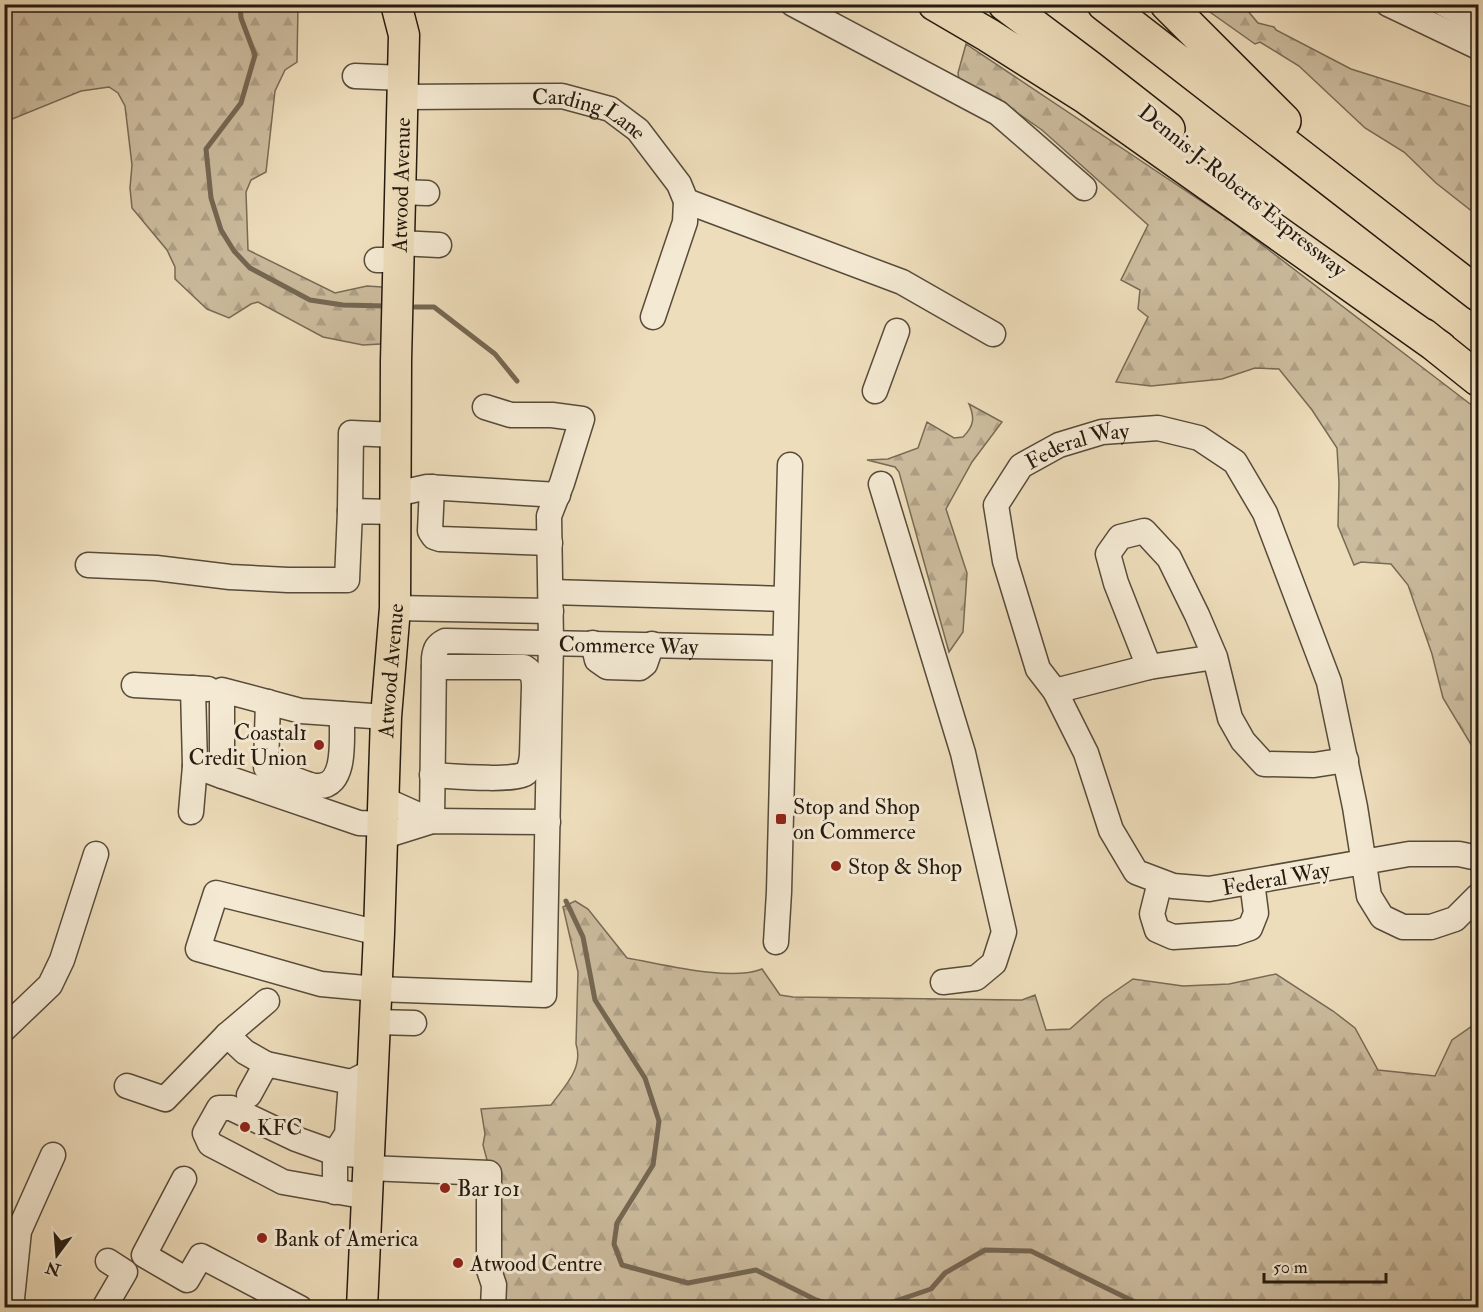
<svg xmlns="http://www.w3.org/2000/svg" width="1483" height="1312" font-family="'IM FELL Double Pica',serif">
	<defs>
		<pattern id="forest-firs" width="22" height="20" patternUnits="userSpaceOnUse" patternTransform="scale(1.5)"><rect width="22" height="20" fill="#ccbc9e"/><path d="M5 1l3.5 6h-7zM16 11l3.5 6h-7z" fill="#afa187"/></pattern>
	</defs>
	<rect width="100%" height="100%" fill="#edb"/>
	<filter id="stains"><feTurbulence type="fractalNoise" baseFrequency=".00333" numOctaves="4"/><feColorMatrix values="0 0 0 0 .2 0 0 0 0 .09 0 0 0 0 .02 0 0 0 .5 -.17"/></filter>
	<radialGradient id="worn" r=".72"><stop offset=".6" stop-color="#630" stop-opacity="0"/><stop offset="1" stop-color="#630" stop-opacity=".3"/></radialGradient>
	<path fill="url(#forest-firs)" stroke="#786b56" stroke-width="1.5" d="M5,5H298L297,62L285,70L275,91L266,172L251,180L246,192L248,250L335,293L367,286L397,288L398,343L363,345L323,337L258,302L251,304L229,318L207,309L175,279V267L167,250L132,208L130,188L132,165L125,106L118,93L109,87L81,91L5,122Z
		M1200,5H1243L1258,23L1274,27L1276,30L1351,69L1478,109V216L1436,183L1404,152L1365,128L1299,66L1260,42L1255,44Z
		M966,44L1231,221L1478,410V756L1443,698L1432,654L1408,585L1391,564L1361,562L1354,565L1338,526L1339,483L1337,448L1312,410L1279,369L1255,368L1222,379L1151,386L1116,382L1148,317L1138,309L1140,290L1121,280L1148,225L1042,130L999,100L959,80L958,73Z
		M969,404L1002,422L972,462L946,509L967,573L963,632L949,652L899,472L895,467L867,460L888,459L918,448L927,422L954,438L963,437C974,426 975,418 969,404Z
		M575,901L588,909L627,958C662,964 730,982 762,969L780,995L793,997L1022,1000L1035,995L1046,1030L1070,1029L1104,999L1133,979L1183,986L1229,984L1276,974L1333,1011L1355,1028L1378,1070L1435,1076L1452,1040L1478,1022V1307H504L496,1279L491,1175L483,1145L485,1134L481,1109L551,1105C564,1087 584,1068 576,1044L578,972L563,907Z"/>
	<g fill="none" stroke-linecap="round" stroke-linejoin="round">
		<path stroke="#756753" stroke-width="5" d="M240,4L241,18L255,55L241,103L206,149L211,198L221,230L234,251L250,268L310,300L343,305L386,306
			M415,307H434L495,354L517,381
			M566,901L583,937L595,1000L645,1078L659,1121L653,1165L617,1223L614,1244L622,1265L688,1283L756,1270L816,1300L841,1308
			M875,1308L931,1289L945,1273L985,1250L1031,1251L1147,1308"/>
		<defs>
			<g id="minor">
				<path d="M793,4L998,113L1084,188"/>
				<path d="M1388,4L1478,47"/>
				<path d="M1444,4L1478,22"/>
				<path d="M355,76L403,78"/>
				<path id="s1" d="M403,97L562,96L610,109L638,130L679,184L686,201L685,222L653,317"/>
				<path d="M400,192L427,193"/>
				<path d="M686,201L902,282L993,334"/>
				<path d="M399,243L439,245"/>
				<path d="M377,260H399"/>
				<path d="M875,391L897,331"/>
				<path d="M881,484L963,753L1004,932L994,963L976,978L943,982"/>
				<path d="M432,487L430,531L434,537L440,539L550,543"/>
				<path d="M396,494L427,487L558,495"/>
				<path d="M350,511L351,433L396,435"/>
				<path d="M88,565L156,568L230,577L288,580H347L350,511L395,512"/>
				<path d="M551,592L786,599"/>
				<path d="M395,608L551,611"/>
				<path d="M593,643L597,660L607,667L640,668L645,664L652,644"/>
				<path d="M1215,657L1149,667L1116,583L1108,554L1120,537L1144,531L1169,558L1197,615L1215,657L1230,718L1243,741L1264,764L1314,765L1346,760"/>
				<path d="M134,685L208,689"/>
				<path d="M193,688L195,766L222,776"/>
				<path d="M1055,691L1149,667"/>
				<path d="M268,702L266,767C278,772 309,787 319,786C348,786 341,733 342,714"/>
				<path d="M432,775C449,776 516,782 526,773C531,768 531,762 532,755L534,686C534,676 532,672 524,667H434"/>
				<path d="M383,799L432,821"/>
				<path d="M191,812L195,766"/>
				<path id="s2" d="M432,821L434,658C435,649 437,645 445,641L784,648"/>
				<path d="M382,824L359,823L222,776V690L301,711L386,717"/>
				<path d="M381,837L432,821L548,822"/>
				<path id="s3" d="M1478,858L1459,854H1409L1209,889L1173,886L1136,872L1111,830L1086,753L1055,691L1038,669L1005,561L996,505L1021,466L1059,445L1102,432L1158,428L1199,438L1235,462L1265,513L1329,682L1355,807L1369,896L1382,917L1403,927H1431L1455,919L1478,896"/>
				<path d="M1160,882L1152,914L1157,930L1173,937L1235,933L1250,928L1256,913L1252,882"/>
				<path d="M379,933L216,893L198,949L321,984L376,989L544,995L551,642L549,516L562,483L582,419L552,415H511L485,407"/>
				<path d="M776,942L779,892L790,465"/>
				<path d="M375,1022L414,1023"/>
				<path d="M4,1029L50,985L62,960L96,854"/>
				<path d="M227,1035L267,1001"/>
				<path d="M127,1086L165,1099L227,1035L245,1052L266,1064"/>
				<path d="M249,1095L266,1064L351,1082"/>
				<path d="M368,1168L489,1173V1270L494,1285L493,1308"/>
				<path d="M184,1179L144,1255L187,1280L201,1256L300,1308"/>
				<path d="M335,1192V1153L347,1134L351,1082L373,1071"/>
				<path d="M368,1197L283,1182L210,1144L205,1133L219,1108H231L296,1139L335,1153L370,1156"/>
				<path d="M11,1308L19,1231L53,1155"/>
				<path d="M104,1308L125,1272L108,1261"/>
			</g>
			<g id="major">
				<path id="s4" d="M362,1308L379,933L386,717L395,608L396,361L404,35L396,4"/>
			</g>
			<path id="highway" d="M935,4L988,35L1086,97L1440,348
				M1005,4L1090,68L1168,129
				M1104,4L1478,294
				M1167,4L1284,121
				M1423,335L1478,379"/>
		</defs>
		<use href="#minor" stroke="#574b3a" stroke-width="27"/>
		<use href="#major" stroke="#251a0f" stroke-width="33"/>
		<use href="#highway" stroke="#251a0f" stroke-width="36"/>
		<use href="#minor" stroke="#f4e9d3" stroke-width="24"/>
		<use href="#major" stroke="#edb" stroke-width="30"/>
		<use href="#highway" stroke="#edb" stroke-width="33"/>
	</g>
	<g fill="#8f2418" stroke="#f4e9d3" stroke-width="2">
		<circle cx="319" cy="745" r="6"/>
		<rect x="775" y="813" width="12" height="12" rx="3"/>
		<circle cx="836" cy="866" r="6"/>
		<circle cx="245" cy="1127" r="6"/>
		<circle cx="445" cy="1188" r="6"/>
		<circle cx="262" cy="1238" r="6"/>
		<circle cx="458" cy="1263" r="6"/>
	</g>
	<g text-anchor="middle" stroke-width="6" stroke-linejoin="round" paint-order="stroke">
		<g font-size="22" fill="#251a0f" stroke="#f4e9d3">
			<text dy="8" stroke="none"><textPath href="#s1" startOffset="190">Carding Lane</textPath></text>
			<text dy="8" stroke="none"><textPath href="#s4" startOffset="1124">Atwood Avenue</textPath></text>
			<text transform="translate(1243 190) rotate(39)" y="8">Dennis J. Roberts Expressway</text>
			<text dy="8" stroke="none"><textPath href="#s3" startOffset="852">Federal Way</textPath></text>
			<text dy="8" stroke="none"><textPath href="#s2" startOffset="368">Commerce Way</textPath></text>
			<text dy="8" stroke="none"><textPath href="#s4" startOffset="638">Atwood Avenue</textPath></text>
			<text transform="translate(1276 878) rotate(-10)" y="8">Federal Way</text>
		</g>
		<g font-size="22" fill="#251a0f" stroke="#f4e9d3" text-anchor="start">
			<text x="307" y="740" text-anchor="end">Coastal1<tspan x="307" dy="25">Credit Union</tspan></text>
			<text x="793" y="814">Stop and Shop<tspan x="793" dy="25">on Commerce</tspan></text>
			<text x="848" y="874">Stop &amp; Shop</text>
			<text x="257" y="1135">KFC</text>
			<text x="457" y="1196">Bar 101</text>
			<text x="274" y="1246">Bank of America</text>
			<text x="470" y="1271">Atwood Centre</text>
		</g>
	</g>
	<rect width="1483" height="1312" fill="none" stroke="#edb" stroke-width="24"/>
	<rect x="6" y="6" width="1471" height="1300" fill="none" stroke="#251a0f" stroke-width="3"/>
	<rect x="12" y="12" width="1459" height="1288" fill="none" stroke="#251a0f" stroke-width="1.5"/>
	<g transform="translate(57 1255) rotate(196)" stroke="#f4e9d3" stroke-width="4.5" paint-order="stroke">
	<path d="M0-4.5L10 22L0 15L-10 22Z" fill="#251a0f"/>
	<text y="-9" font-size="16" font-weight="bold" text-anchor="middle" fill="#251a0f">N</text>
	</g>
	<path d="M1264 1273v9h122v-9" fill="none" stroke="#251a0f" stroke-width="3"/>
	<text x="1273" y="1273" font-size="18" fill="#251a0f" stroke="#f4e9d3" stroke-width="4.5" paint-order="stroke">50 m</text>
	<rect width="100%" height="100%" filter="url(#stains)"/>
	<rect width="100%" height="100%" fill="url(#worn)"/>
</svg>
